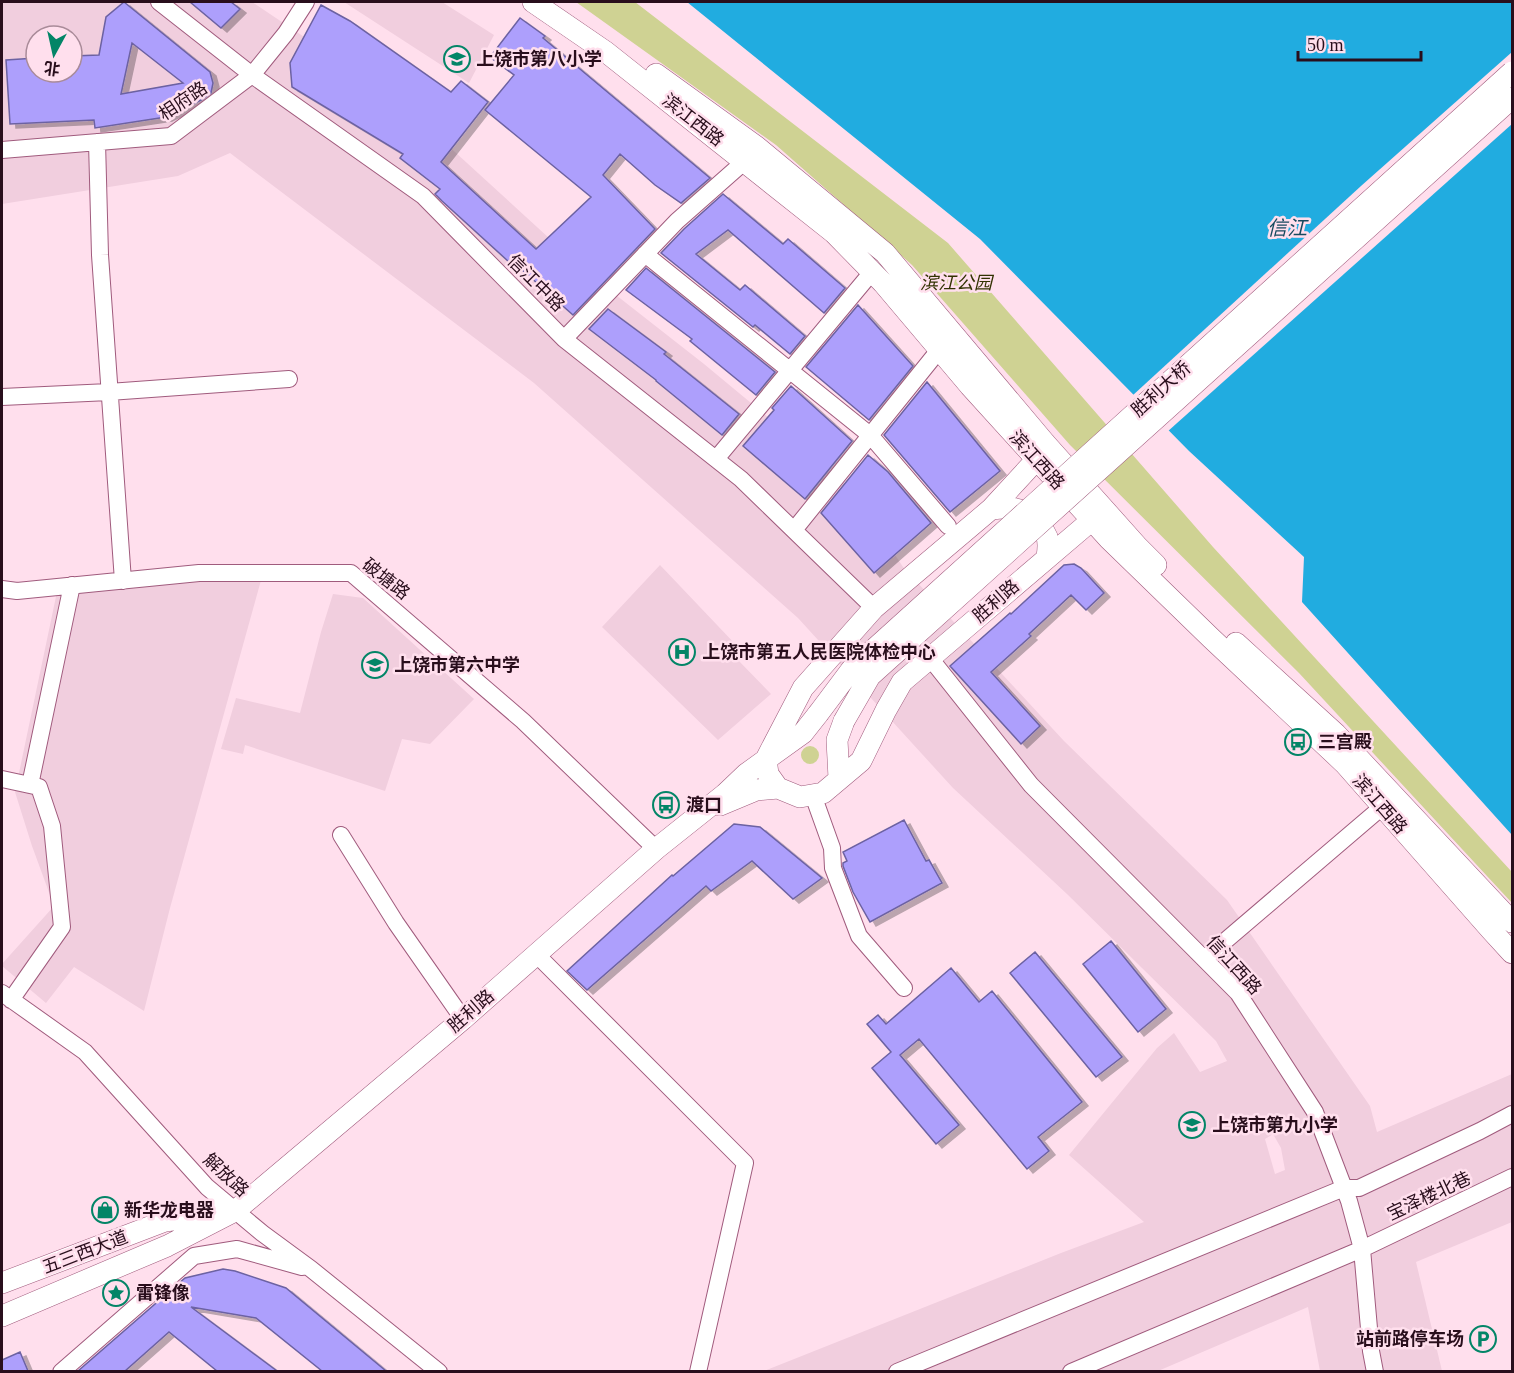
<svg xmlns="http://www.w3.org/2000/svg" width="1514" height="1373" font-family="'Times New Roman','Noto Sans SC',serif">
	<defs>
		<filter id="shadow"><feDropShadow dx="6" dy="4" stdDeviation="0" flood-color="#0004"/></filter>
	</defs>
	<rect width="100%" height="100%" fill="#ffdfed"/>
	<path fill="#f1cede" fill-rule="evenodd" d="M2,2H252L398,100L584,270L704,364L798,442L852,490L903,567L1064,741L1227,900L1370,1106L1377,1132L1512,1074V1222L1416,1262L1442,1371H1320L1308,1307L1158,1371H764L1061,1253L1144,1222L1069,1155L1157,1048L1174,1033L1200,1072L1227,1061L1216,1041L1067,894L953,788L798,618L534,383L230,153L178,176L2,204ZM36,36H72V72H36ZM1273,1134L1281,1148L1285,1170L1275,1174L1265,1139Z
		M344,2H442L494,35L469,83Z
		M660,565L737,646V659L771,694L718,740L602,627Z
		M263,573L170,908L144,1011L74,967L46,1003L2,966V964L54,906L32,846L15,792L58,587Z
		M333,594L363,598L474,699L430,744L402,739L385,791L245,745L243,754L221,749L236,698L300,713L321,632Z"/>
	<path fill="#cfd293" d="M576,2H635L948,243L1213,547L1512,872V903L1299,673L1070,445L912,265L776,145Z
		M801 755a9 9 0 1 1 18 0a9 9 0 1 1-18 0Z"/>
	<path fill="#21ace0" d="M687,2H1512V835L1302,602L1304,557L1189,451L980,239Z"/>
	<path fill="#ffdfed" d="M1512,52V124L1167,432L1132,396L1361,186Z"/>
	<path fill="#ad9ffc" stroke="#6c62a2" stroke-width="1.5" fill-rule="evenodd" filter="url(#shadow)" d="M124,2L210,72L213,83L211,93L201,100L166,117L95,128L94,120L10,124L6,60L36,58V72H72V56L99,55L106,17ZM132,43L183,83L121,94Z
		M190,2H231L240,9L221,28Z
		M321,5L350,21L451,92L461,81L488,102L441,162L536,249L591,197L485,110L514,75L490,57L520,18L545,36L543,38L710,178L681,203L655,185L620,154L603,175L655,229L573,315L511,260L509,262L442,201L435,194L440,189L400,158L403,154L292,87L290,63Z
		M723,194L783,244L788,239L845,288L824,313L728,230L696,254L740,290L745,285L805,336L790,354L755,325L753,327L661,253L684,229Z
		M646,268L775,372L756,395L690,341L692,339L626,290Z
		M858,305L913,366L869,420L806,367Z
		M608,309L666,352L664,354L739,414L722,435L656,381V380L589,329Z
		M927,382L1000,471L950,512L884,435Z
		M791,386L852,441L805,499L743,446L774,410L772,408Z
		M868,455L888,472L931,523L874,573L821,513Z
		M1074,564L1081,568L1104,593L1086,610L1071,595L1029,634L1031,636L991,672L1040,726L1021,744L950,666L1010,613L1011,614L1064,565Z
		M904,820L926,861L929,860L942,883L870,922L853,892L843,866V863L847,861L843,852Z
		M734,824L760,827L822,878L793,899L752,861L711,891L706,886L587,990L567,971L672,875L673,876Z
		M1111,941L1166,1009L1138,1032L1083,964Z
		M1035,952L1122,1057L1096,1077L1010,973Z
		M951,968L979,1002L992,991L1082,1102L1038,1137L1049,1151L1027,1169L919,1039L900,1055L959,1125L936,1144L872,1068L891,1052L867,1024L878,1015L886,1024Z
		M223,1269L235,1271L286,1288L386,1371H322L256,1318L191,1307L277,1371H217L169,1332L125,1371H78L185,1278Z
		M20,1352L28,1371H2V1360Z"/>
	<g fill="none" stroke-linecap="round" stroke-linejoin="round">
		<defs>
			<path id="minor" d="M159,2L252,75L423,196L564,339L741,479L874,608
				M97,142L100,255L123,581
				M2,150L171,136L252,75L286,33L306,2
				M645,254L870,435L948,526
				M564,339L677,221L745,161
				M2,397L109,392L289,379
				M716,459L872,272
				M794,530L939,350
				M2,589L17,591L199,573H351L523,721L656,849
				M930,658L1031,785L1238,993L1315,1112L1349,1201L1362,1249L1371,1351L1375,1372
				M2,779L39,787L52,826L62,927L11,1000
				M30,785L72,585
				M813,795L832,848L833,868L859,936L904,988
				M341,835L396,923L463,1019
				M536,954L745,1163L698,1372
				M1204,959L1382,807
				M2,993L85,1052L207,1187L262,1233L311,1269L439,1372
				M61,1372L194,1256L237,1249L302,1267
				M897,1372L1344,1188H1359L1480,1131L1512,1114
				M1071,1372L1362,1249L1512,1177"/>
			<path id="major" d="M533,2L606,52L834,233L883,283L970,386L1109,539L1211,638L1345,764L1491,930L1512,953
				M656,74L757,147L885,253L1045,443L1138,547L1156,565
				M1037,459L991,509L874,608L803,688L766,759L768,774L778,788L800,797L823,793L861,761L886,710L902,682L1092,520
				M991,509C997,509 1004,507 1010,508C1026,509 1041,523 1047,537C1049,544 1048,550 1047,557
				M1236,643L1336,734L1512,922
				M839,778L837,740L844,721
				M720,805L756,790L778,788
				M2,1283L165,1221L220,1213
				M2,1316L167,1246L235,1211L463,1019L656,849L725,794L746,774L803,733L818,714"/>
		</defs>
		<use href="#minor" stroke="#a05b7d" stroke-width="18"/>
		<use href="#major" stroke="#a05b7d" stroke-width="22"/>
		<use href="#minor" stroke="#fff" stroke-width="16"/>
		<use href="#major" stroke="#fff" stroke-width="21"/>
		<defs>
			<path id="major-bridge" d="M818,714L851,670L1512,72
				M844,721L870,676L1512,98"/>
		</defs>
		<use href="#major-bridge" stroke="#a05b7d" stroke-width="22" stroke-linecap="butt"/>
		<use href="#major-bridge" stroke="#fff" stroke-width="21"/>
	</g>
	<defs>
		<symbol id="school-ring" viewBox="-11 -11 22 22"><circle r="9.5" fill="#ffdfed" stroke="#038567" stroke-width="1.5"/><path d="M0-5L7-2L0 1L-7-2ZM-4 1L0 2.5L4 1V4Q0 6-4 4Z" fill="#038567"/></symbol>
		<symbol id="hospital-ring" viewBox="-11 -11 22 22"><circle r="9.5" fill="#ffdfed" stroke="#038567" stroke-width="1.5"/><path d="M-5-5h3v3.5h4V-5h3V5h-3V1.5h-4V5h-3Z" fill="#038567"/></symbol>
		<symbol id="bus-ring" viewBox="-11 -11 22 22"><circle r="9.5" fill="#ffdfed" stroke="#038567" stroke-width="1.5"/><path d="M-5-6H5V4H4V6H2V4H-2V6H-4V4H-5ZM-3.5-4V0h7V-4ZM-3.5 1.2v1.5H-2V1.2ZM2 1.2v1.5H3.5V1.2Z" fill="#038567"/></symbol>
		<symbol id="shop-ring" viewBox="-11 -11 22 22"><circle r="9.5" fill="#ffdfed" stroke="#038567" stroke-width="1.5"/><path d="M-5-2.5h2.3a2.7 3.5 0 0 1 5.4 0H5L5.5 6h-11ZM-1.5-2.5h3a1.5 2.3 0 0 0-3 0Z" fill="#038567"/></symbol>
		<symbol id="sight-ring" viewBox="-11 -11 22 22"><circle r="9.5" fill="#ffdfed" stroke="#038567" stroke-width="1.5"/><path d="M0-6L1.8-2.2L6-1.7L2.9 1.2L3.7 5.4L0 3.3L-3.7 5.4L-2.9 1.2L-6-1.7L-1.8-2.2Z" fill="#038567"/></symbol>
		<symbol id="parking-ring" viewBox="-11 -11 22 22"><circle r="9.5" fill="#ffdfed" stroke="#038567" stroke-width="1.5"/><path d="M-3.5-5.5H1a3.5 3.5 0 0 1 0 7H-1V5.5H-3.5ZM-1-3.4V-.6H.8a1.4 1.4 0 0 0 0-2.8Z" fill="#038567"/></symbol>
	</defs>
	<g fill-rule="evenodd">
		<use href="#school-ring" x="442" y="44" width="30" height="30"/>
		<use href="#hospital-ring" x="667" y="637" width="30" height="30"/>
		<use href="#school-ring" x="360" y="650" width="30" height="30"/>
		<use href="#bus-ring" x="1283" y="727" width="30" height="30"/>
		<use href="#bus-ring" x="651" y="790" width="30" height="30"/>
		<use href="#school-ring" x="1177" y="1110" width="30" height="30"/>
		<use href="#shop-ring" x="90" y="1195" width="30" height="30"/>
		<use href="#sight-ring" x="101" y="1278" width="30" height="30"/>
		<use href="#parking-ring" x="1468" y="1324" width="30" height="30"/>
	</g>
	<g text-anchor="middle" stroke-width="5" stroke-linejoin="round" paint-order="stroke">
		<g font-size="18" font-weight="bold" fill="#290e1c" stroke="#ffdfed" text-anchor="start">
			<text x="476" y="65">上饶市第八小学</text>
			<text x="702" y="658">上饶市第五人民医院体检中心</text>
			<text x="394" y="671">上饶市第六中学</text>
			<text x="1318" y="748">三宫殿</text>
			<text x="686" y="811">渡口</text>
			<text x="1212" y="1131">上饶市第九小学</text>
			<text x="124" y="1216">新华龙电器</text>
			<text x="136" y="1299">雷锋像</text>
			<text x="1464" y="1345" text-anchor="end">站前路停车场</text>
		</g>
		<g font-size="18" fill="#290e1c" stroke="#ffdfed">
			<text transform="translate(183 101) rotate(-34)" y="6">相府路</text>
			<text transform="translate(693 120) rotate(38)" y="6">滨江西路</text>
			<text transform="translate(536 283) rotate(45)" y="6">信江中路</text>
			<text transform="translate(1161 389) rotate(-42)" y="6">胜利大桥</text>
			<text transform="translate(1037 460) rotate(48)" y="6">滨江西路</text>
			<text transform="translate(386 579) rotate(38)" y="6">破塘路</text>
			<text transform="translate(996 601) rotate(-41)" y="6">胜利路</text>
			<text transform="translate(1380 804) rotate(49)" y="6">滨江西路</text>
			<text transform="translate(1234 965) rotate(48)" y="6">信江西路</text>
			<text transform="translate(471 1011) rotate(-41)" y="6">胜利路</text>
			<text transform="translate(226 1175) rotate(43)" y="6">解放路</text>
			<text transform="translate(1429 1196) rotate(-25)" y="6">宝泽楼北巷</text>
			<text transform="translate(85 1252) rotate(-21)" y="6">五三西大道</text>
		</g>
		<g font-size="18" font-style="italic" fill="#323202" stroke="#ffdfed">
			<text x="956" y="289">滨江公园</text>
		</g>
		<g font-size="20" font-style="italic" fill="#164a5f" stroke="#ffdfed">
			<text x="1287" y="235">信江</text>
		</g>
	</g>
	<rect width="1514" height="1373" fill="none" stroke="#290e1c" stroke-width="6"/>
	<g transform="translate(54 54) rotate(188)"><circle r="28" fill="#ffdfed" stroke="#a98b99" stroke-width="1.5"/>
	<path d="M0-4.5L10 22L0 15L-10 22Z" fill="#038567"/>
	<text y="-9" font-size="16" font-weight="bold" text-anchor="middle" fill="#290e1c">北</text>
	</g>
	<path d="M1298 51v9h123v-9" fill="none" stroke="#290e1c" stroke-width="3"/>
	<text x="1307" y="51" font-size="18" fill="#290e1c" stroke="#ffdfed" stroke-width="4.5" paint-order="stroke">50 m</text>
</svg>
